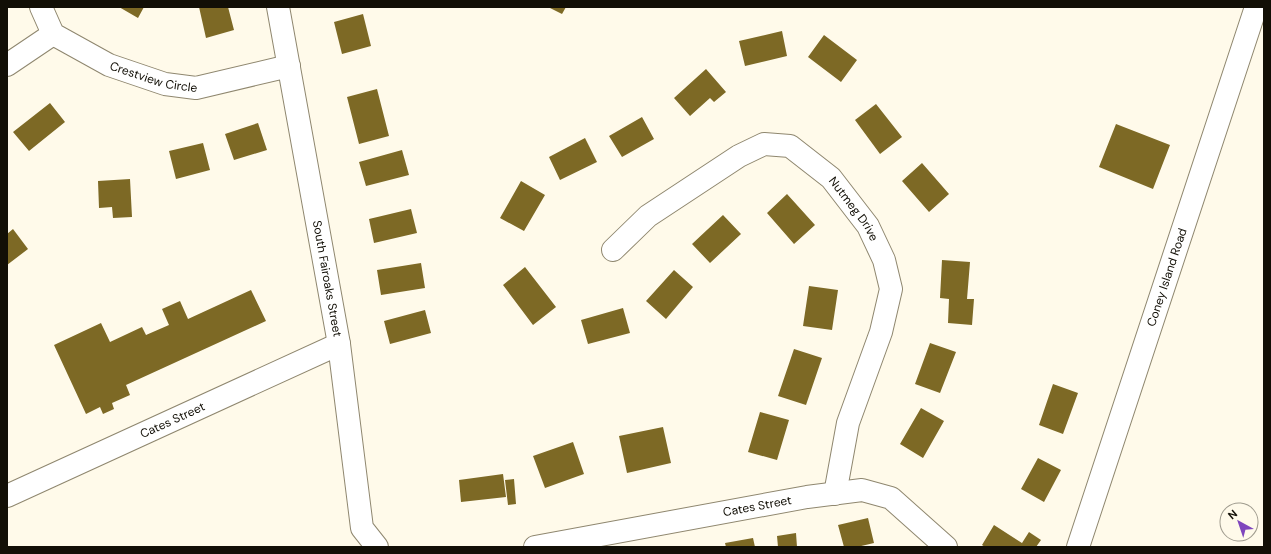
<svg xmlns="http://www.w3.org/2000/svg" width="1271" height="554" font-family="'DM Sans',sans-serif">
	<rect width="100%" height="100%" fill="#fffaea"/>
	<path fill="#7d6925" d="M119,7H144L138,18Z
		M199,7H228L234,30L206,38Z
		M548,7H566L562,14Z
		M363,14L371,46L342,54L334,22Z
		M782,31L787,56L745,66L739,41Z
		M824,35L857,60L841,82L808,57Z
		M706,69L726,92L714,102L710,98L690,116L674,98Z
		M377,89L389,136L359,144L347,97Z
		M50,103L65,122L29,151L13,132Z
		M876,104L902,137L880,154L855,120Z
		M642,117L654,139L622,157L609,136Z
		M258,123L267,150L234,160L225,134Z
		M1116,124L1170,145L1153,189L1099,167Z
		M585,138L597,162L560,180L549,157Z
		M203,143L210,170L176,179L169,151Z
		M402,150L409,175L366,186L359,162Z
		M922,163L949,194L929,212L902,181Z
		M130,179L132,217L113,218L112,207L99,208L98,181Z
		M521,181L545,195L524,231L500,218Z
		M787,194L815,225L794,244L767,213Z
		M411,209L417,233L374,243L369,219Z
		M723,215L741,234L710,263L692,244Z
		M13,229L28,249L7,265V234Z
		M942,260L970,262L967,299H974L972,325L948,323L949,299L940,298Z
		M421,263L425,288L381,295L377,270Z
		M525,267L556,307L533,325L503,285Z
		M674,270L693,287L666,319L646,301Z
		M809,286L838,290L832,330L803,326Z
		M251,290L266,321L126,385L130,395L112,403L114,409L103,414L100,407L86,414L54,345L101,323L110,342L142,327L146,335L169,325L162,309L180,301L188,319Z
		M623,308L630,333L588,344L581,320Z
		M425,310L431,333L390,344L384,321Z
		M930,343L956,352L940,393L915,384Z
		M794,349L822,358L806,405L778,396Z
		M1053,384L1078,393L1063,434L1039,425Z
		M921,408L944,421L923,458L900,444Z
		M760,412L789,420L777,460L748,452Z
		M663,427L671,463L627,473L619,436Z
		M573,442L584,474L545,488L533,456Z
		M1038,458L1061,470L1044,502L1021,489Z
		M503,474L506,497L461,502L459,480Z
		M514,479L516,504L508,505L505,480Z
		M868,518L874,543L857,547H844L838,525Z
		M994,525L1022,543L1029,532L1041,540L1036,547H985L982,545Z
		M796,533L797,547H778L777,536Z
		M753,538L755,547H726L725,543Z"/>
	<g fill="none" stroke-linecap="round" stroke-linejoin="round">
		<defs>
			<g id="minor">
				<path id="s1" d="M41,7L53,34L109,65L165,84L196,88L289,66"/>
				<path id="s2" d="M278,7L339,344L362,528L377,547"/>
				<path d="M7,65L53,34"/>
				<path id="s3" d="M613,250L648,216L739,156L764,144L790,146L831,178L868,226L884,260L891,289L881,332L848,423L835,494"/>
				<path id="s4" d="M7,496L339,344"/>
				<path id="s5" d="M535,547L807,497L862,490L891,498L946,547"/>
				<path id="s6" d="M1078,547L1256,7"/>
			</g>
		</defs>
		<use href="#minor" stroke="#8f876f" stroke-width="24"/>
		<use href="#minor" stroke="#fff" stroke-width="22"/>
	</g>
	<g text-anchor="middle" stroke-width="3" stroke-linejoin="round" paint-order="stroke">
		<g font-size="12" fill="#120f06" stroke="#fffaea">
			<text dy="4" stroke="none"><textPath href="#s1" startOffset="140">Crestview Circle</textPath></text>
			<text dy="4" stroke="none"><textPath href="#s3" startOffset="302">Nutmeg Drive</textPath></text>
			<text dy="4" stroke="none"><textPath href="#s6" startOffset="284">Coney Island Road</textPath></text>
			<text dy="4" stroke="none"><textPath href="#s2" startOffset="276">South Fairoaks Street</textPath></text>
			<text dy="4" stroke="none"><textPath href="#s4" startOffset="182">Cates Street</textPath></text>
			<text dy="4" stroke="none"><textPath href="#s5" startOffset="226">Cates Street</textPath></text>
		</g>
	</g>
	<rect width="1271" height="554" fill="none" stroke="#120f06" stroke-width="16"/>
	<g transform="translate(1239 522) rotate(320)"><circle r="19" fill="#fffaea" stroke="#a09c8f"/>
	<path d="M0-3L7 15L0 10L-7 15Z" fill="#7f46bd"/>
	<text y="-6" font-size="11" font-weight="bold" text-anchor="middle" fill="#120f06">N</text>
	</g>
</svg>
